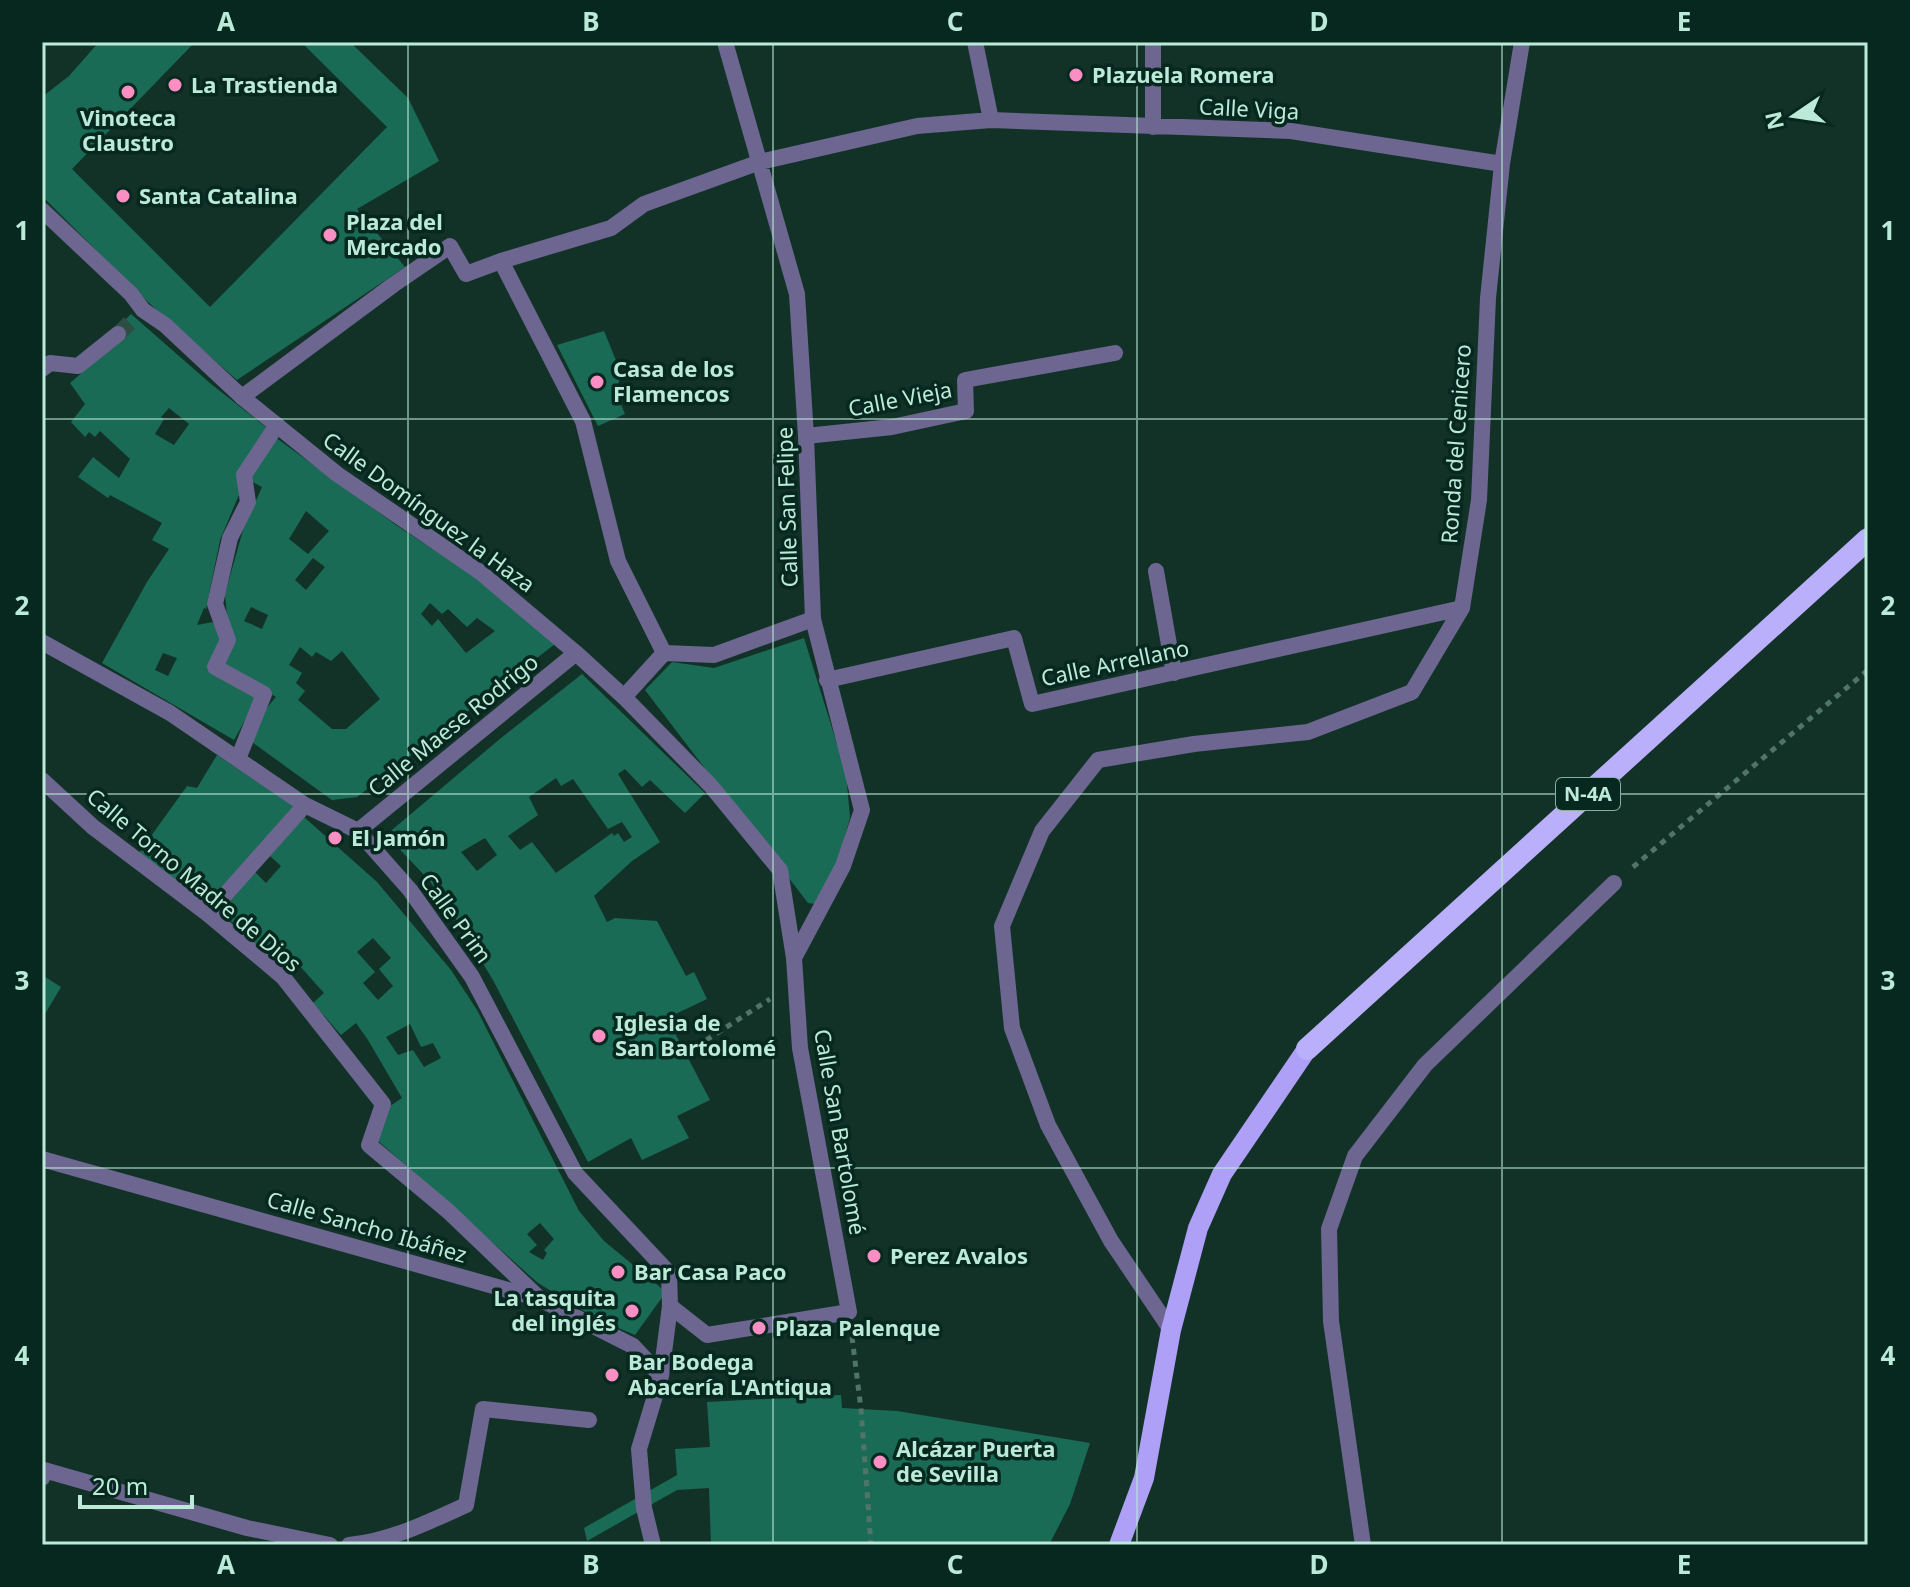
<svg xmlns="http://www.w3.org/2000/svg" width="1910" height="1587" font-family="'Noto Sans',sans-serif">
	<rect width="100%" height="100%" fill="#123228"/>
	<path fill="#1a6b55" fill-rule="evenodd" d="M99,42H195L72,169L210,307L387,127L301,42H350L408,98L439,161L357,209L405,267L237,380L149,303L42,196V97L69,76Z
		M131,314L211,384L267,428L220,540L206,609L204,608L197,625L213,622L222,641L207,670L259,695L234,740L102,663L147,582L169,549L152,540L162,523L110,495L108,498L78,477L93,457L119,478L130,459L100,431L95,437L89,432L85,437L71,422L85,404L70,383L122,338L114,331ZM169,408L189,424L174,445L155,434L164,419L161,417ZM163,653L177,658L168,676L155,670Z
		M604,331L622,375L615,390L625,414L598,426L557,345Z
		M275,437L396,525L478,579L555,644L357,797L332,800L249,740L258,718L276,697L221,666L227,616L225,594L243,530L262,487L247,479ZM306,511L329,531L308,554L289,539ZM313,558L325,567L306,590L295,580ZM430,603L442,614L448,609L467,627L477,618L495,631L466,653L438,619L432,626L421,614ZM251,607L268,615L262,629L244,621ZM300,647L312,657L316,652L331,661L342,651L380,699L346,729H332L298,700L305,691L296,683L302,673L289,665Z
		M804,638L846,773L850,818L838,861L815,904L808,903L645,690L672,662L714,668Z
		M582,674L705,793L685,813L650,780L642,787L625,769L618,774L660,842L632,861L594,896L607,922L615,918L657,921L686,976L694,972L707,999L667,1018L710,1100L677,1116L689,1138L642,1160L631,1138L588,1162L494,982L462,928L429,880L386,835L501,738ZM556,778L561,786L573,779L608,829L622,822L632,837L624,842L618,833L614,836L612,833L556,873L532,842L520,850L508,836L538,815L529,797ZM485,838L497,855L477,871L461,852Z
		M217,755L295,807L208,909L136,857L187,786L197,788Z
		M304,817L377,882L451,970L477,1010L579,1211L604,1241L666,1292L635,1335L597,1319L538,1283L376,1139L390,1106L402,1098L368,1040L356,1023L341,1035L313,1003L324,993L299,965L290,976L218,909L254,871L266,883L281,866L269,855ZM373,938L391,958L379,969L393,986L378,1000L363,983L375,972L357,952ZM410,1024L421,1047L433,1043L441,1058L424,1067L413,1050L398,1055L386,1037ZM540,1223L554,1239L544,1250L547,1253L543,1260L529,1252L537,1245L527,1234Z
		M42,975L61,987L45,1014L42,1013Z
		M841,1395L842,1408L897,1411L1090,1443L1070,1504L1049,1545H711L709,1488L677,1490L587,1541L584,1528L677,1475L675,1449L710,1447L707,1402Z"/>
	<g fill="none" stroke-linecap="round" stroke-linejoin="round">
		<path stroke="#2c4e43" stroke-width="16" stroke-dasharray="16 8" stroke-linecap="butt" d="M118,334L135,318"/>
		<path stroke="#507568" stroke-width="5" stroke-dasharray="6 6" stroke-linecap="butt" d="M1633,867L1868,670
			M686,1053L770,999
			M852,1337L861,1409L871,1545"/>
		<path stroke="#6c6690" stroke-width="16" d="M501,261L583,421L618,561L664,653
			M42,369L50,363L78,366L118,334
			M242,397L393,285L450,246L466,274L501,261L611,228L644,204L760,162
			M42,642L170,713L305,805L358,831L410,890L472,977L575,1173L669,1273L670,1306
			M664,653L714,655L813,619
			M624,697L664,653
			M238,759L264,694L215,667L228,640L215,604L230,538L248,502L244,475L277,425
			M42,780L93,827L208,914L283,977L383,1104L369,1145L448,1211L540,1299
			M208,914L305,805"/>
		<path stroke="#6c6690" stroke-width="16" d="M725,42L797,294L806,436L813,619L862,810L843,866L794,958
			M975,42L991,120
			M1153,127V42
			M760,162L917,126L991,120L1291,131L1502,164
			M42,210L131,294L143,310L165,325L242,397L337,474L480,572L576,653L624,697L711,786L780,870L794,958L800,1048L849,1312L707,1335L670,1306L661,1376L639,1449L644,1508L653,1545
			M806,436L892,427L966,411L965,380L1115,353
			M1156,571L1174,673
			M827,680L1014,638L1032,704L1462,608
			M358,831L576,653
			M42,1159L540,1299L633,1346L661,1376
			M1171,1330L1111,1241L1048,1125L1012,1028L1002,926L1042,831L1098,760L1194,744L1308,732L1412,692L1462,608L1479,500L1488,298L1502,164L1522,42
			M42,1478L44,1470L247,1528L330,1545
			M349,1545C391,1541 428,1522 466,1505L483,1409L589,1420
			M1363,1545L1331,1321L1329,1229L1355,1156L1425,1065L1614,883"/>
		<path stroke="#ada0f6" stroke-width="20" d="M1119,1545L1144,1478L1171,1330L1198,1228L1222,1174L1307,1049"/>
		<path stroke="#baaffa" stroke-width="22" d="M1307,1049L1868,539"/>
	</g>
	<path fill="none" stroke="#bcead9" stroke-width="2" stroke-opacity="0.55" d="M408,42V1545M773,42V1545M1137,42V1545M1502,42V1545M42,419H1868M42,794H1868M42,1168H1868"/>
	<g fill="#fb8fc4" stroke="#07281e" stroke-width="3">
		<circle cx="1076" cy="75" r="8"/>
		<circle cx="175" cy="85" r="8"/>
		<circle cx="128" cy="92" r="8"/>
		<circle cx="123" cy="196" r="8"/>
		<circle cx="330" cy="235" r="8"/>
		<circle cx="597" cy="382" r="8"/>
		<circle cx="335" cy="838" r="8"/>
		<circle cx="599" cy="1036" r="8"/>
		<circle cx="874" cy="1256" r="8"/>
		<circle cx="618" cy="1272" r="8"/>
		<circle cx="632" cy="1311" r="8"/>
		<circle cx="759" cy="1328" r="8"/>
		<circle cx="612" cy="1375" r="8"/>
		<circle cx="880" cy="1462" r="8"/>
	</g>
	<g text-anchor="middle" stroke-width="7" stroke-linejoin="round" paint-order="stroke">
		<rect fill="#07281e" stroke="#86b0a1" stroke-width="2" x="1556" y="778" width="64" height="32" rx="6"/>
		<g font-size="20" font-weight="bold" fill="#bcead9">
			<text x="1588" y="801">N-4A</text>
		</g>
		<g font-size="22" font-weight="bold" fill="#bcead9" stroke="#07281e" text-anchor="start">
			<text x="1092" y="83">Plazuela Romera</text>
			<text x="191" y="93">La Trastienda</text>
			<text x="128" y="126" text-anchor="middle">Vinoteca<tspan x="128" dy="25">Claustro</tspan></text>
			<text x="139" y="204">Santa Catalina</text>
			<text x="346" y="230">Plaza del<tspan x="346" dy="25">Mercado</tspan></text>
			<text x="613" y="377">Casa de los<tspan x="613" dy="25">Flamencos</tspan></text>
			<text x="351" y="846">El Jamón</text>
			<text x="615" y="1031">Iglesia de<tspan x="615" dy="25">San Bartolomé</tspan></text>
			<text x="890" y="1264">Perez Avalos</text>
			<text x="634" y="1280">Bar Casa Paco</text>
			<text x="616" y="1306" text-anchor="end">La tasquita<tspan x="616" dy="25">del inglés</tspan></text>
			<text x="775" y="1336">Plaza Palenque</text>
			<text x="628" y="1370">Bar Bodega<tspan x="628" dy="25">Abacería L'Antiqua</tspan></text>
			<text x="896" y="1457">Alcázar Puerta<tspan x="896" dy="25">de Sevilla</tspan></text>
		</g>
		<g font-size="22" fill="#bcead9" stroke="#07281e">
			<text transform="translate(1249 109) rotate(3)" y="8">Calle Viga</text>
			<text transform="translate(900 399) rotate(-11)" y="8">Calle Vieja</text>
			<text transform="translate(1456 444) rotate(-86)" y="8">Ronda del Cenicero</text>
			<text transform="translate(787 507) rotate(-92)" y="8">Calle San Felipe</text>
			<text transform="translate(429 512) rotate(36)" y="8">Calle Domínguez la Haza</text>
			<text transform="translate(1115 663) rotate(-12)" y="8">Calle Arrellano</text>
			<text transform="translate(453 725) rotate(-39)" y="8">Calle Maese Rodrigo</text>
			<text transform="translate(194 880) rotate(40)" y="8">Calle Torno Madre de Dios</text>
			<text transform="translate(456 918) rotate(54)" y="8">Calle Prim</text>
			<text transform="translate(840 1132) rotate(80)" y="8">Calle San Bartolomé</text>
			<text transform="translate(367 1227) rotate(16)" y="8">Calle Sancho Ibáñez</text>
		</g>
	</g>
	<rect width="1910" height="1587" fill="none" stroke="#07281e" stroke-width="88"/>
	<g transform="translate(1794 116) rotate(257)" stroke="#07281e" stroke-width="6" paint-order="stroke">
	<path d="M0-6L14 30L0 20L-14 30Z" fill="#bcead9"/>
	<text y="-12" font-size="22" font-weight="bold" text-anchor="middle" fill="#bcead9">N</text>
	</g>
	<path d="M80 1495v12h112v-12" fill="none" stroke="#bcead9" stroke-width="4"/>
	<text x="92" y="1495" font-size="24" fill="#bcead9" stroke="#07281e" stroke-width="6" paint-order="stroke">20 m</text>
	<rect x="44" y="44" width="1822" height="1499" fill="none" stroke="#bcead9" stroke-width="3"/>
	<g font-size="26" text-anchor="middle" font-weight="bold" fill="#bcead9">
		<text x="226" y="31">A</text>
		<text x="591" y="31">B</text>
		<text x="955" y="31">C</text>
		<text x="1319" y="31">D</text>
		<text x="1684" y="31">E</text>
		<text x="22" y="240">1</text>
		<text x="1888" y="240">1</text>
		<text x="22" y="615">2</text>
		<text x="1888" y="615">2</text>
		<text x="22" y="990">3</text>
		<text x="1888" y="990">3</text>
		<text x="22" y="1365">4</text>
		<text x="1888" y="1365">4</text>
		<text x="226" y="1574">A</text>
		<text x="591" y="1574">B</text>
		<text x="955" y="1574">C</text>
		<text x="1319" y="1574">D</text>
		<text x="1684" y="1574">E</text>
	</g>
</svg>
